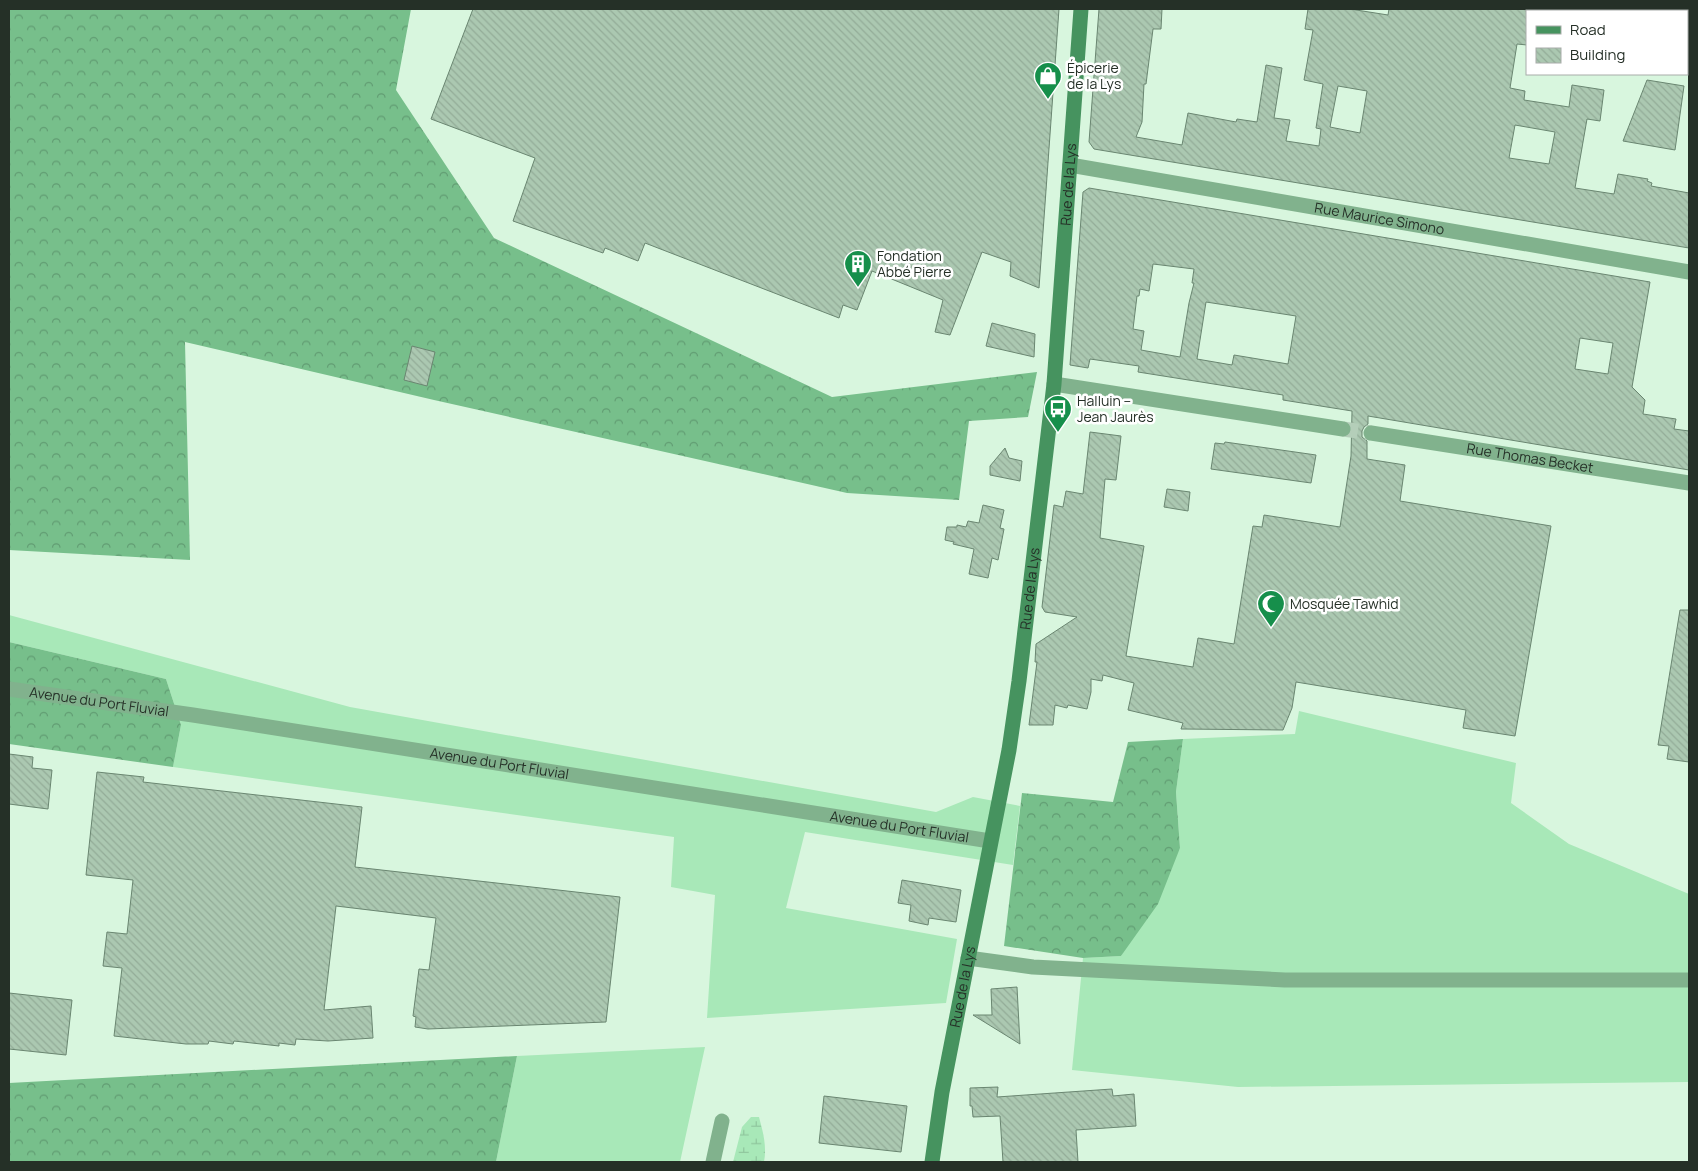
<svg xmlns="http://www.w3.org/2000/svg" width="1698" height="1171" font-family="Manrope,sans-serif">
	<defs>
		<pattern id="forest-crowns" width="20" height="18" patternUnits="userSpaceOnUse" patternTransform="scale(1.25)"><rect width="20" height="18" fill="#77bf8b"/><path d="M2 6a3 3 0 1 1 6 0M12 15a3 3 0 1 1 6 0" fill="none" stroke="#619c72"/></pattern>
		<pattern id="wetland-marsh" width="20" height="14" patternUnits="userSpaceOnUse" patternTransform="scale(1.25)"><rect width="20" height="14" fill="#a8e8b8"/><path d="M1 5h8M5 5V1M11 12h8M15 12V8" fill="none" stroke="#90c79e"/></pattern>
		<pattern id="building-back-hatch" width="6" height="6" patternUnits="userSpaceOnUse" patternTransform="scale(1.25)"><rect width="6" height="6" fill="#abc8b1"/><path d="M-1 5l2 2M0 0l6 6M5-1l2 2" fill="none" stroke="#93ac98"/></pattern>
	</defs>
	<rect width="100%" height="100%" fill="#d8f6de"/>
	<path fill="#a8e8b8" d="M9,615L350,707L936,812L973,797L1020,806L1013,865L805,832L786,908L957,939L946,1003L707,1018L715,895L671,887L674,837L173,767L181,725L166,679L9,642Z
		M1299,711L1516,763L1511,803L1569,844L1689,894V1082L1238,1087L1072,1070L1083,958L1121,956L1180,848L1176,792L1183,739L1295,734Z
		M705,1047L680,1162H496L517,1056Z"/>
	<path fill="url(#forest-crowns)" d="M9,9H411L396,90L494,238L832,397L1037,372L1028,417L969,421L959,500L847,493L434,400L185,342L190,560L9,550Z
		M9,642L166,679L181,725L173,767L9,744Z
		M1183,739L1176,792L1180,848L1158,904L1121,956L1083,958L1004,946L1022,793L1113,802L1128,742Z
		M517,1056L496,1162H9V1083Z"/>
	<path fill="url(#wetland-marsh)" d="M751,1117H759C763,1132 767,1146 764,1162H733L742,1127Z"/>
	<path fill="url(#building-back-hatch)" stroke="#6a8671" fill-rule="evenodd" d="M473,9H1059L1039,288L1010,276L1011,262L982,252L950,335L935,332L943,300L872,271L857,310L843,305L839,318L645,243L638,261L605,248L603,253L513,221L535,158L431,119Z
		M1099,9H1162L1161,29H1153L1146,84H1144L1142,122L1136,137L1182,145L1188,113L1236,122L1237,119L1257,122L1266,65L1282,68L1274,118L1290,120L1286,141L1319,146L1321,129L1316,128L1323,84L1304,80L1313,30L1305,29L1308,9H1350L1388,15L1389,9H1527V45L1517,44L1510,88L1525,91L1524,100L1569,107L1572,85L1604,90L1600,121L1587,119L1575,188L1614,194L1618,174L1648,179L1647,181L1652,183L1651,186L1689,193V248L1094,149L1089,142ZM1338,86L1367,91L1360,133L1330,127ZM1515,125L1555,132L1549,164L1509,158Z
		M1647,80L1684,86L1675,150L1623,141Z
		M1089,188L1650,282L1632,387L1645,400L1643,414L1676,419L1674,429L1689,431V470L1368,416V424L1364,427L1362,431V437L1367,441V459L1405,465L1400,501L1551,526L1515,736L1463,728L1466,710L1296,682L1292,708L1283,730L1181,729L1183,723L1128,710L1134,683L1103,675L1102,681L1091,679V692L1087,709L1068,705L1067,708L1055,705L1053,725H1029L1037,662H1035L1036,644L1077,617L1045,612L1042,607L1054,505L1063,507L1066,491L1083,494L1090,432L1121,436L1116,480L1105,479L1100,538L1144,546L1126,656L1193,667L1198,638L1234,644L1253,526L1262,527L1264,515L1340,527L1351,456L1352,411L1283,400V395L1138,372L1139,366L1090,359L1088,368L1070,365L1083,192ZM1153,264L1194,269L1192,283H1194L1189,303L1180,357L1141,350L1144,331L1133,329L1137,296H1139L1140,289L1149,291ZM1206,302L1296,316L1288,364L1234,355L1232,365L1197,359ZM1580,338L1613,343L1608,374L1575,369Z
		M992,323L1035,334L1034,357L986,346Z
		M412,346L435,352L427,386L404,380Z
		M1225,442L1316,455L1311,483L1211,469L1215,443L1224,444Z
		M1005,448L1009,458L1022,461L1020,481L990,475V466Z
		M1167,489L1190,492L1188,511L1164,507Z
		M983,505L1004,510L1000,528L1004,529L998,560L992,558L988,578L969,574L974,549L953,544L954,542L945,540L947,527H957V525L966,527L968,521L979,523Z
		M1680,610H1689V762L1667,759L1669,746L1658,745Z
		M9,754L33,757L32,768L52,770L48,809L9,804Z
		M97,772L144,777L143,782L362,807L355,867L620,897L606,1022L428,1029L415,1027L416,1017L413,1016L419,969L429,970L436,918L336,906L324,1010L371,1006L373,1038L328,1041L296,1039L295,1045L279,1043V1046L234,1041L233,1044L209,1041L208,1044H186L114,1036L122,968L103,966L107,932L127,934L133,880L86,875Z
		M902,880L961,890L956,922L929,918L928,925L909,921L911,905L898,903Z
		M1017,987L1020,1044L973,1015H992L991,989Z
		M9,993L72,1000L66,1055L9,1049Z
		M998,1087L997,1097L1112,1089L1113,1096L1134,1094L1136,1126L1076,1130L1078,1162H1003L1000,1116L973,1117L972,1106H970V1088Z
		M824,1096L907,1106L901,1152L819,1143Z"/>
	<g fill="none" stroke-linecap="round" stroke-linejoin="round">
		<path stroke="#b4ceb9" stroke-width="15" stroke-dasharray="15 8" stroke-linecap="butt" d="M1343,429L1371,433"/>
		<g stroke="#81b28d" stroke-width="15">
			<path d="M1679,9L1689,10"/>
			<path id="s1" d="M1070,165L1689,272"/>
			<path d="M1054,384L1343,429"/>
			<path id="s2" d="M1371,433L1689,483"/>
			<path id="s3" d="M9,689L193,715L990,841"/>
			<path d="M968,958L1033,967L1285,980H1689"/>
			<path d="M713,1162L722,1121"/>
		</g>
		<path stroke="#46935f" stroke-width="15" id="s4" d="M932,1162L942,1092L1009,750L1019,681L1054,384L1081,9"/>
	</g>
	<defs>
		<symbol id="shop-pin" viewBox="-11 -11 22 30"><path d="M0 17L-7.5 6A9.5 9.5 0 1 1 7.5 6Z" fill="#168f4b" stroke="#fff"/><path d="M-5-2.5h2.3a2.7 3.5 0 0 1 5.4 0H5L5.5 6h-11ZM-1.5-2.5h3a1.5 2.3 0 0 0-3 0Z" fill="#fff"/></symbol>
		<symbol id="building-pin" viewBox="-11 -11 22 30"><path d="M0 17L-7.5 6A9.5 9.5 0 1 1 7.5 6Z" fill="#168f4b" stroke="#fff"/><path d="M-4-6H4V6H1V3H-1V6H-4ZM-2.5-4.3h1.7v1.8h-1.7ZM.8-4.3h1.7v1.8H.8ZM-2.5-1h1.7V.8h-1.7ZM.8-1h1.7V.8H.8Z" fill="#fff"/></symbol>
		<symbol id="bus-pin" viewBox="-11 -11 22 30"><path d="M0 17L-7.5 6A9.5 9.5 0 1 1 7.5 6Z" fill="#168f4b" stroke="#fff"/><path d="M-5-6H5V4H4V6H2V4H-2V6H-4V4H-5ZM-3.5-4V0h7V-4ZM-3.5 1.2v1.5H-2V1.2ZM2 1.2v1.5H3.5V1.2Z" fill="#fff"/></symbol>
		<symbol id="mosque-pin" viewBox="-11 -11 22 30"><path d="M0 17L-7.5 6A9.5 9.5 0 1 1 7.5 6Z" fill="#168f4b" stroke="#fff"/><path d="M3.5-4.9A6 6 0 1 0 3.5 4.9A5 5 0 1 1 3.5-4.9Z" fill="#fff"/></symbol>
	</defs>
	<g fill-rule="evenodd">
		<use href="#shop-pin" x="1032" y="60" width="32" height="43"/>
		<use href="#building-pin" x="842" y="248" width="32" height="43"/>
		<use href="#bus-pin" x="1042" y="393" width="32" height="43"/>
		<use href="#mosque-pin" x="1255" y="588" width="32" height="43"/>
	</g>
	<g text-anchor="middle" stroke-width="5" stroke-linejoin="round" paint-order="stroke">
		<g font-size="14" fill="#253027" stroke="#fff" text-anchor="start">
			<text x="1067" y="73">Épicerie<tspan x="1067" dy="16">de la Lys</tspan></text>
			<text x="877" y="261">Fondation<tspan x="877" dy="16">Abbé Pierre</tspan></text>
			<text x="1077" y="406">Halluin –<tspan x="1077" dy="16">Jean Jaurès</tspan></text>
			<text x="1290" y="609">Mosquée Tawhid</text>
		</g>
		<g font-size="14" fill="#253027" stroke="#fff">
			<text dy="5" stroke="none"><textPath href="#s4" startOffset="988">Rue de la Lys</textPath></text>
			<text dy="5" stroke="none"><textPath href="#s1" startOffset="314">Rue Maurice Simono</textPath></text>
			<text dy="5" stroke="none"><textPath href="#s2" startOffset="161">Rue Thomas Becket</textPath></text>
			<text dy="5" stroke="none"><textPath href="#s4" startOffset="582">Rue de la Lys</textPath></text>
			<text dy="5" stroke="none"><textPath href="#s3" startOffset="91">Avenue du Port Fluvial</textPath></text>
			<text dy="5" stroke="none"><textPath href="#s3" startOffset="496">Avenue du Port Fluvial</textPath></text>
			<text dy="5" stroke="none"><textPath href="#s3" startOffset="901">Avenue du Port Fluvial</textPath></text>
			<text dy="5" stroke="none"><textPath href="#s4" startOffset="178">Rue de la Lys</textPath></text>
		</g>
	</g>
	<rect width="1698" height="1171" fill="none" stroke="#253027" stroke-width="20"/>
	<rect x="1526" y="10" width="162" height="65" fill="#ffffff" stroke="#a8aca9"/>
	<rect x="1536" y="26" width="25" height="8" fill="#46935f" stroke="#a8aca9"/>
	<text x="1570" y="35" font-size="15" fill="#253027">Road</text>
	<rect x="1536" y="48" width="25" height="15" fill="url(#building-back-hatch)" stroke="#a8aca9"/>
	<text x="1570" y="60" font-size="15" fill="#253027">Building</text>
</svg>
